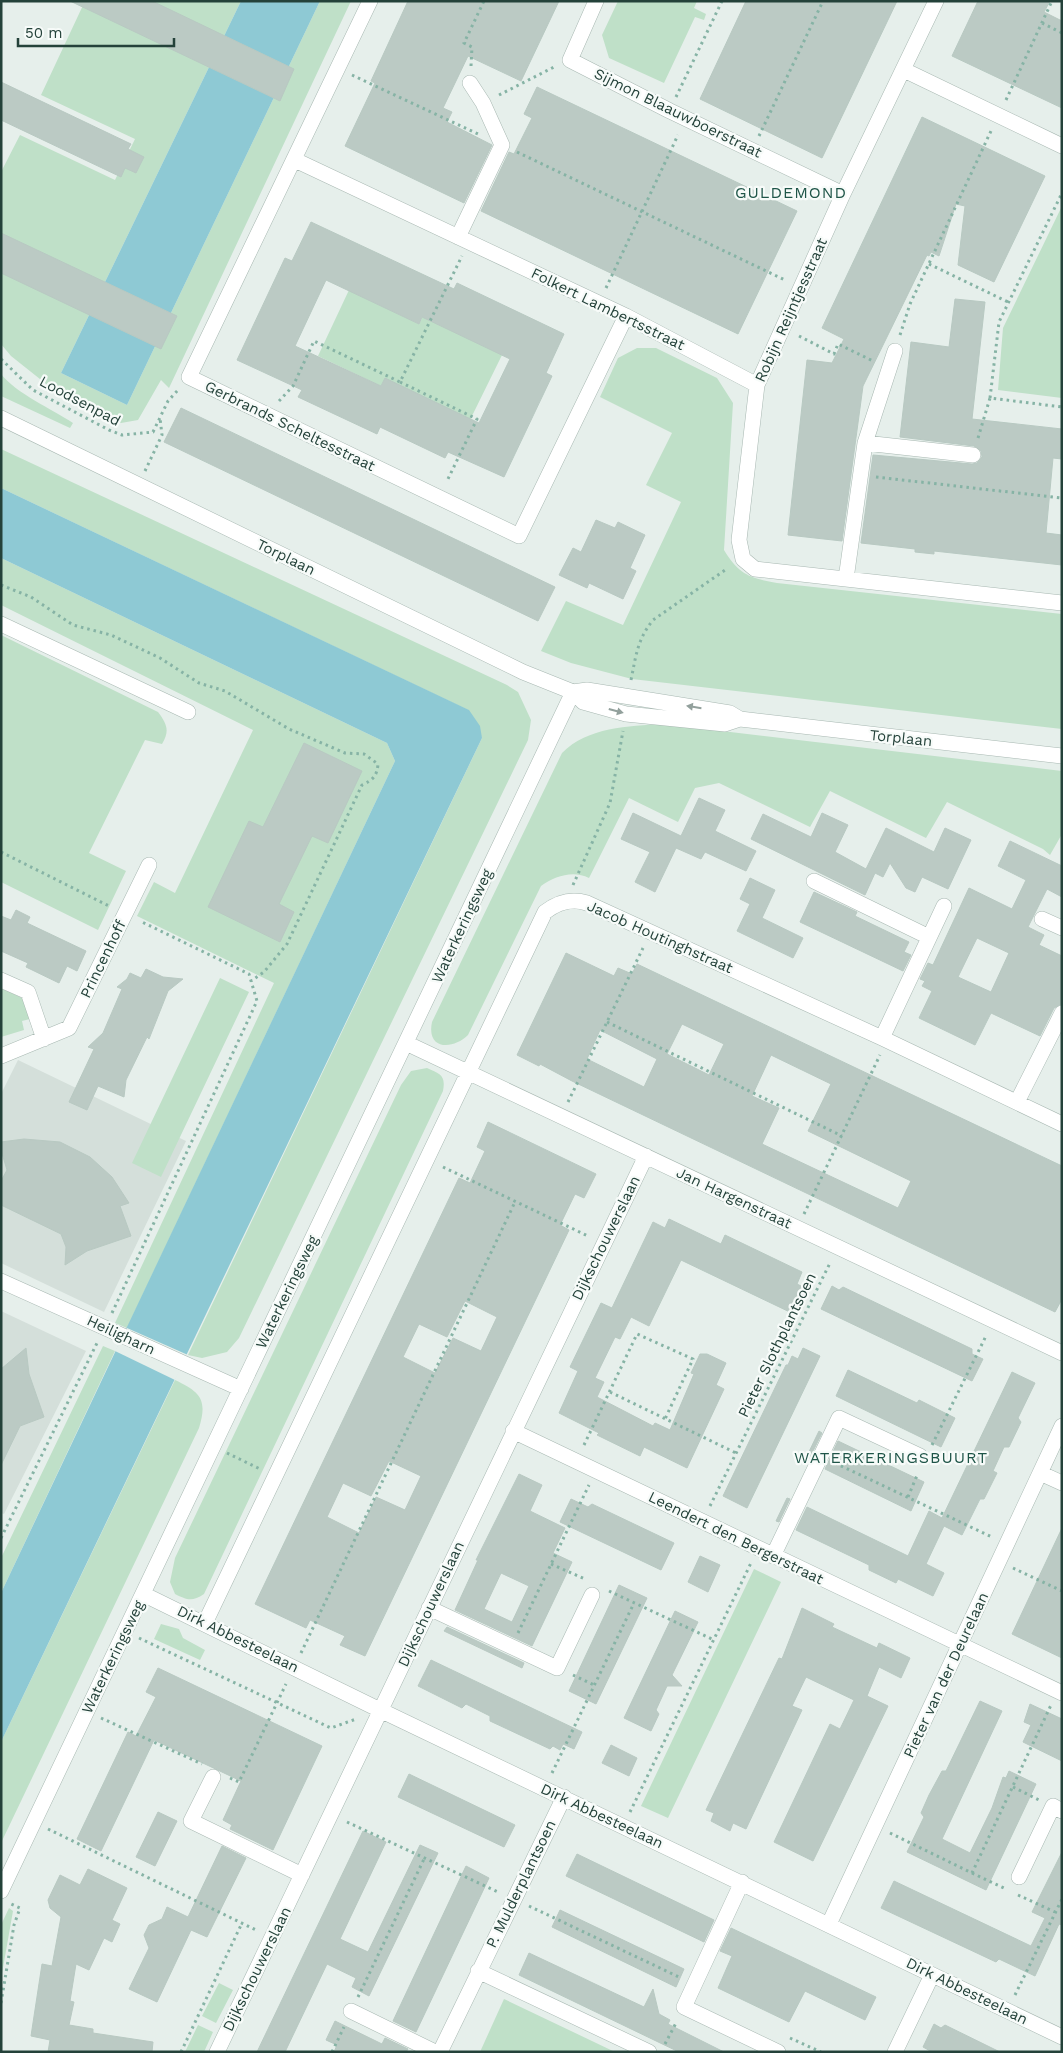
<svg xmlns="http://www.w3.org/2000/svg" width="1063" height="2053" font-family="'Work Sans',sans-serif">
	<rect width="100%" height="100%" fill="#e6efeb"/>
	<path fill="#d4dfda" d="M18,1060L186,1141L104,1312L1,1263V1094Z
		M1,1311L86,1351L4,1514L1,1513Z"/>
	<path fill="#bfe0c8" d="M85,1H241L61,373L127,405L320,1H351L169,388L161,380L138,420L121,423L50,387L11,356L1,344V172L20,135L115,180L135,139L41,95Z
		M618,1H697L694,8L706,14L704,20L695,17L664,83L609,58L602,35Z
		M1062,206V398L998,390L1003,328Z
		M349,290L419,324L425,312L502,355L470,420L385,379L381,386L318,356Z
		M637,348H656L717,378L733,403L724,550C739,575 750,578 777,583L1062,614V729L632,679L571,663L541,651L566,601L623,625L681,502L646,485L672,433L600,397L618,358Z
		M1,374C17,394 52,409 73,423L70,428L1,396Z
		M1,449L507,685L518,692L531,720L528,740L239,1338L227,1352L202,1358L188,1355L482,738L468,710L1,488Z
		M1,558L387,743L395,761L127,1328L115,1323L274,983L137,916L154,882L175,893L253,730L1,605Z
		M1,635L158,712C167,724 170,731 162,744L145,740L89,853L126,871L98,930L1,882Z
		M663,724L1062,771V834L1050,855L1043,849L947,802L926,838L830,791L810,827L719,783L695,788L678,822L629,798L589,878C573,870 555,876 541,886L468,1035C453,1050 426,1050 432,1022L562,753C588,727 628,726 663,724Z
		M220,978L249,992L161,1177L132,1163Z
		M1,988L24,999L30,1019L22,1021L24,1030L1,1037Z
		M427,1068C440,1074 446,1075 443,1091L204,1594C192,1602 187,1600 175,1594L170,1582L175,1558L401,1085L411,1071Z
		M103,1346L115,1351L1,1593V1558Z
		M175,1380C200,1392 208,1399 199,1428L1,1843V1742Z
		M754,1569L781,1582L668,1818L641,1806Z
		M161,1624L179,1629L183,1638L205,1650L200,1660L154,1639Z
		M9,1908L13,1911L1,1979V1925Z
		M219,1983L233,1990L216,2023L202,2016Z
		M504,1999L615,2052H480Z
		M198,2025L213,2032L204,2052H185Z"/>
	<path fill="#8ec9d4" d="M241,1H320L127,405L61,373Z
		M1,488L469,710L480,726L482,738L1,1742V1593L395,761L387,743L1,558Z"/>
	<path fill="#e6efeb" d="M127,1328L188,1355L175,1380L115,1351Z"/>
	<path fill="#bbcac4" stroke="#b8c9c2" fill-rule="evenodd" d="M70,1H152L294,69L280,101Z
		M408,1H559L521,81L468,56L443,108L452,112L447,122L492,145L464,203L345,146L375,83L371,81Z
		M746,1H897L822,158L700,99Z
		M978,1H1050L1044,12L1062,21V108L952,56Z
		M1,82L131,144L128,149L144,157L136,173L125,168L121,177L1,120Z
		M537,87L797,211L738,334L481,211L509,152L514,154L532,118L524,114Z
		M922,117L1045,176L994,282L958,265L965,206L956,204L939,256L931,252L929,256L927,255L863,386L842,541L788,535L807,360L832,363L844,339L822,328Z
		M311,222L454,289L457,283L564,334L546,373L552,376L504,477L448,452L445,458L380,427L377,434L298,397L302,390L237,360L285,258L292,261ZM326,280L419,324L422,317L510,359L479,423L385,378L381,386L295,346Z
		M1,233L177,316L161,349L1,273Z
		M955,299L985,302L972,419L1062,429V459L1053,458L1046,533L1062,535V565L934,551V554L915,552V549L861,543L873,455L972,464L977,463L982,457L981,451L974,446L900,437L911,342L949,347Z
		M181,408L555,587L538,621L164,442Z
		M596,520L615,528L618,522L645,535L630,568L636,571L623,599L589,583L587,588L559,575L573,548L581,552Z
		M304,743L362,771L328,843L312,836L279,904L294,912L280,942L208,907L249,821L263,827Z
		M699,798L725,810L715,831L756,851L746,871L705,852L701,859L676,848L655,892L635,882L650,852L621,839L633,813L681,836Z
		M822,813L848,825L835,852L866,869L886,828L934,852L945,828L971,840L948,889L922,877L915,892L906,888L890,863L883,877L875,873L865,895L751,839L763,814L811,837Z
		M1010,841L1062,866V897L1047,889L1028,927L1044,935L1039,945L1062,956V1004L1054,1008L1040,1036L991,1013L975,1045L919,1018L932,991L922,986L925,981L920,979L928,963L933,965L969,888L1012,909L1026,880L998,866ZM977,938L1009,953L991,992L958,977Z
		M750,878L775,890L762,918L803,938L793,958L737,931L750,904L740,899Z
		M814,892L857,912L855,916L909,942L904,952L911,955L903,971L800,922Z
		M16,910L30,917L27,923L86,951L77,971L67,966L59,983L26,967L28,963L1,951V916L11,920Z
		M566,953L614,976L618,968L632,974L637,964L1062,1166V1299L1055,1312L572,1081L540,1064L539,1066L517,1055ZM682,1024L724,1044L709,1075L667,1054ZM600,1030L657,1059L644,1087L587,1059ZM771,1055L831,1084L808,1131L911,1181L898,1208L762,1144L779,1108L752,1096Z
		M146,969L163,977L183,979L168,991L149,1039L147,1037L126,1080L124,1097L98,1086L87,1110L69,1102L94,1049L88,1047L103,1033L122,989L117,987L127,979L130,973L141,978Z
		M488,1122L596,1174L584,1198L575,1194L560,1225L569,1230L365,1656L340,1645L345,1636L310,1620L306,1628L255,1604L459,1178L470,1183L485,1151L477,1147ZM465,1301L497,1317L481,1351L453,1338L435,1373L403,1357L419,1324L447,1337ZM389,1461L421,1476L405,1510L376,1497L359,1533L327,1517L343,1483L371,1496Z
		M24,1139L60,1142L90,1157L112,1177L129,1203L120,1206L131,1236L87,1251L65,1265L66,1247L61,1234L1,1205V1181L7,1170L1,1150V1142Z
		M669,1219L721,1244L725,1235L802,1272L797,1284L809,1290L796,1315L681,1260L649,1326L631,1317L620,1339L615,1337L595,1378L604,1382L597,1397L653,1426L655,1423L670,1430L694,1374L691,1373L700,1354H707L726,1363L716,1385L724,1389L687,1468L644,1447L640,1456L597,1435L599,1433L559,1413L578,1371L570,1367L601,1303L612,1308L653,1222L665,1228Z
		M832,1286L839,1290L843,1287L972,1349V1354L983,1359L972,1381L821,1309Z
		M26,1348L29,1374L44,1417L20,1426L1,1465V1369Z
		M803,1348L820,1356L747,1508L723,1496L786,1365H788L792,1356L798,1359Z
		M848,1370L917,1403L919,1400L955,1418L941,1447L836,1396Z
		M1012,1372L1035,1383L1018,1418L1021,1422L1009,1447H1004L993,1471L997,1473L984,1499H980L962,1535L944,1526L926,1564L944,1573L933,1596L898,1579L896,1583L869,1570V1565L796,1530L807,1507L908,1556L929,1511L942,1518Z
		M819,1431L822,1433L808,1461L805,1460Z
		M838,1441L924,1482L911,1511L825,1469Z
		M519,1474L542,1485L530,1511L565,1528L553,1553L572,1562L532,1646L455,1610L478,1560H476ZM501,1573L529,1586L512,1622L484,1609Z
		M787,1498L790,1499L779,1522L776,1521Z
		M571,1499L588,1507L592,1504L674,1543L661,1570L560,1522Z
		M1062,1528V1658L1012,1634Z
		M700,1556L720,1565L708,1592L688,1582Z
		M619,1585L647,1598L596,1704L569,1691Z
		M802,1608L834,1624L832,1627L877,1648L879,1643L910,1658L901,1678L879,1667L867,1696L888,1706L813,1861L774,1842L830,1724L840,1729L854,1700L806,1677L792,1706L802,1710L746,1829L733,1823L730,1831L711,1821L714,1813L706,1810L779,1658L782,1659Z
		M675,1611L698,1622L672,1675L682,1686H667L656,1710L659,1714L651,1731L624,1718Z
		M447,1627L524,1663L522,1668L444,1631Z
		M431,1660L582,1732L574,1749L563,1744L560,1750L553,1746L550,1749L490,1721V1716L466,1704L462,1708L418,1686Z
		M158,1668L322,1746L273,1850L230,1829L232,1825L223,1820L241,1781L154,1740L101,1851L77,1839L128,1732L136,1736L156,1697L146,1692Z
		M980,1701L1002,1711L942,1839L970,1853L992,1808L1003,1777L1006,1778L1009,1771L1036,1784L986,1890L907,1852L924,1817L921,1813L929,1795L942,1771H946Z
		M1030,1704L1062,1719V1761L1023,1742L1031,1725L1024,1722Z
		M611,1745L637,1758L629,1776L602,1763Z
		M409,1774L515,1825L504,1847L398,1797Z
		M158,1812L177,1821L155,1866L136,1857Z
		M363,1831L386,1842L340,1939L368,1952L420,1845L438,1853L369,1996L352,1987L356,1978L327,1964L285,2052H257Z
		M222,1846L246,1858L207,1937L191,1930L157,2002L129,1989L149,1948L144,1935L149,1925L162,1919L167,1907L188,1917Z
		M1062,1852V1925L1059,1924L1035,1976L999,1959L996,1962L881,1908L894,1881L1031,1946L1045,1918L1032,1912Z
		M577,1854L714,1920L704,1942L566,1876Z
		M466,1866L489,1878L416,2032L393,2021Z
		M88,1869L127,1888L112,1920L120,1924L112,1942L104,1938L89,1970L76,1964L70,2001L74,2002L69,2025L93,2029V2033L153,2042L152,2052H48L50,2040L31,2036L42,1964L52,1966L61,1917L50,1908L48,1900L60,1875L80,1885Z
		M560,1910L684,1969L676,1987L552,1927Z
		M731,1928L876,1997L865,2020L805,1991L789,2022L718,1988L732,1956L720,1951Z
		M529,1953L644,2007L653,1989L659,2014L670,2020L668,2024L724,2052H679L519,1975Z
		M335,2021L382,2044L385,2038L408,2049L406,2052H334L337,2045L326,2040Z
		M934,2024L941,2028L945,2025L1000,2052H932L923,2047Z"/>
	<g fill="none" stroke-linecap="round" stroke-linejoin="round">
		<defs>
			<path id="minor" d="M370,1L189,377L519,536L626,316
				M596,1L570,60L670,111L843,194
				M936,1L843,194L757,385L739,540L743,559L755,569L1062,603
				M904,70L1062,146
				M295,160L626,316L757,385
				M458,237L502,145L483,103L470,83
				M1,418L523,672L573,692L583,702L626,714L725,724L740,719L1062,756
				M865,443L895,351
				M846,579L865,443L973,455
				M1,624L188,712
				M573,692L587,690L730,713L740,719
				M814,881L929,937
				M1042,919L1062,928
				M1,980L28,992L44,1039
				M882,1038L944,906
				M406,1043L1062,1353
				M1,1056L69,1028L149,865
				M1017,1102L1062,1013
				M1,1281L241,1389
				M513,1431L1062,1693
				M1040,1473L1062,1483
				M773,1556L839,1418L920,1456
				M143,1594L380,1710L1062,2037
				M429,1608L557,1668L592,1595
				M205,1623L545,912C558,902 571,898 587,903L882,1038L1062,1124
				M213,1777L191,1821L302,1875
				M1019,1877L1053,1806L1062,1811
				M742,1882L684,2007L778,2052
				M1,1891L573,692
				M829,1924L1062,1426
				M478,1971L649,2052
				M351,2011L435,2052
				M217,2052L646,1156
				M440,2052L564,1797
				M895,2052L932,1975"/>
		</defs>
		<use href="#minor" stroke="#a8b8b2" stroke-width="16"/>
		<path stroke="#86b3a5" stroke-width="3" stroke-dasharray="2.5 4" stroke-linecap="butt" d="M1042,23L1062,33
			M471,66L472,47L464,43L484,1
			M352,75L478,134
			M499,95L556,66
			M676,97L722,1
			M1006,100L1052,1
			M759,136L823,1
			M517,152L785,280
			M929,264L1008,302
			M606,288L678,135
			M900,335L910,304L991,131
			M799,336L834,354L838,344L873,361
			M1,359L33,390L109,430L122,435L153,432L168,401L178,390
			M400,382L477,419L447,481
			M990,398L999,322L1062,193
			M279,401L293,386L314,341L400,382L462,256
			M978,438L990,398L1062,407
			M145,471L162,435L160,418
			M876,477L1062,498
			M1,585L31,597L73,625L111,635L160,658L199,683L225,691L289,729L345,753L364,754L378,764C377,776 373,780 362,785L287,944L264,972L251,981
			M631,680C636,656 637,640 653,620L728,568
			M1,852L109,906
			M573,885L610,803L623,731
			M607,1022L842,1136
			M568,1102L643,948
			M443,1167L588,1236
			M804,1214L880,1055
			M112,1313L257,1001L249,974L140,921
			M610,1392L736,1453
			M584,1445L637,1334L693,1359L665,1419
			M932,1445L986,1336
			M227,1453L260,1469
			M835,1463L992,1537
			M908,1497L918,1473
			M710,1506L830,1263
			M1,1538L97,1343
			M551,1564L585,1579
			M1013,1568L1062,1591
			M609,1591L714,1640
			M518,1633L589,1485
			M139,1638L331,1728L356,1719
			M301,1653L515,1202
			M573,1675L594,1685
			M101,1718L202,1764
			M552,1773L634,1603
			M230,1778L239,1782L286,1684
			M1013,1787L1039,1800
			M630,1812L751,1563
			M347,1822L498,1892
			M48,1829L256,1930
			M890,1833L972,1873L1051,1705
			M972,1873L1006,1889
			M1018,1895L1055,1912
			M529,1906L679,1977
			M1015,1995L1062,1899
			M358,1997L425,1857
			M1,2003L14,1925L20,1908L11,1904
			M790,2038L821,2052
			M665,2044L676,2023
			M181,2052L242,1923
			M332,2052L344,2027"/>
		<use href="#minor" stroke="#fff" stroke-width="15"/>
	</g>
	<defs><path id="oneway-solid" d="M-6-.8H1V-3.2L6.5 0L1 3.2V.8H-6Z" transform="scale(1.25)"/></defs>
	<g fill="#92a09c">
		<use href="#oneway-solid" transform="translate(694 707) rotate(-171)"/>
		<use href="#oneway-solid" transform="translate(616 711) rotate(15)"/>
	</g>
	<g text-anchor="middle" stroke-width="4.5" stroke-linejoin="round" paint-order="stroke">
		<g font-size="15" fill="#24423a" stroke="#f7fbf9">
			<text transform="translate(678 113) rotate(26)" y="5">Sijmon Blaauwboerstraat</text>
			<text transform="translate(608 309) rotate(26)" y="5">Folkert Lambertsstraat</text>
			<text transform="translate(791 310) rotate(-66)" y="5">Robijn Reijntjesstraat</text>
			<text transform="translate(80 401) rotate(28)" y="5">Loodsenpad</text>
			<text transform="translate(290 426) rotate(26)" y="5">Gerbrands Scheltesstraat</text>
			<text transform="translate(286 557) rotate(26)" y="5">Torplaan</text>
			<text transform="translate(901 738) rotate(6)" y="5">Torplaan</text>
			<text transform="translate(462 926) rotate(-65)" y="5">Waterkeringsweg</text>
			<text transform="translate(660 937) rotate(24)" y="5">Jacob Houtinghstraat</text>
			<text transform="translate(103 959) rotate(-64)" y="5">Princenhoff</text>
			<text transform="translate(734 1198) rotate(25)" y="5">Jan Hargenstraat</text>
			<text transform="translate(606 1238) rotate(-64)" y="5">Dijkschouwerslaan</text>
			<text transform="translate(287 1292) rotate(-64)" y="5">Waterkeringsweg</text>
			<text transform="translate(121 1335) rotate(25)" y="5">Heiligharn</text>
			<text transform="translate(777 1345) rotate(-64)" y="5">Pieter Slothplantsoen</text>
			<text transform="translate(736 1538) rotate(26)" y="5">Leendert den Bergerstraat</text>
			<text transform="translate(431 1604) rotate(-65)" y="5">Dijkschouwerslaan</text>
			<text transform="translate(238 1639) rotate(26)" y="5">Dirk Abbesteelaan</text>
			<text transform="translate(113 1657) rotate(-64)" y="5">Waterkeringsweg</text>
			<text transform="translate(946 1675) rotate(-65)" y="5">Pieter van der Deurelaan</text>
			<text transform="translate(602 1816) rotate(25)" y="5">Dirk Abbesteelaan</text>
			<text transform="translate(521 1884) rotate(-64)" y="5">P. Mulderplantsoen</text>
			<text transform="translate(257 1969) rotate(-64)" y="5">Dijkschouwerslaan</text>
			<text transform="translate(967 1991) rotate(26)" y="5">Dirk Abbesteelaan</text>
		</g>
		<g font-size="16" letter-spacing="1" fill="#1f5548" stroke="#f7fbf9">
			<text x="791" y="198">GULDEMOND</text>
			<text x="891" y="1463">WATERKERINGSBUURT</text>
		</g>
	</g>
	<rect width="1063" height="2053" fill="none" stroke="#24423a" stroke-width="5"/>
	<path d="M18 38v8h156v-8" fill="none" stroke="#24423a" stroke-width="2.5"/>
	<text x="25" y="38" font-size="15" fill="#24423a" stroke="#f7fbf9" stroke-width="4" paint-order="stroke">50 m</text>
</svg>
